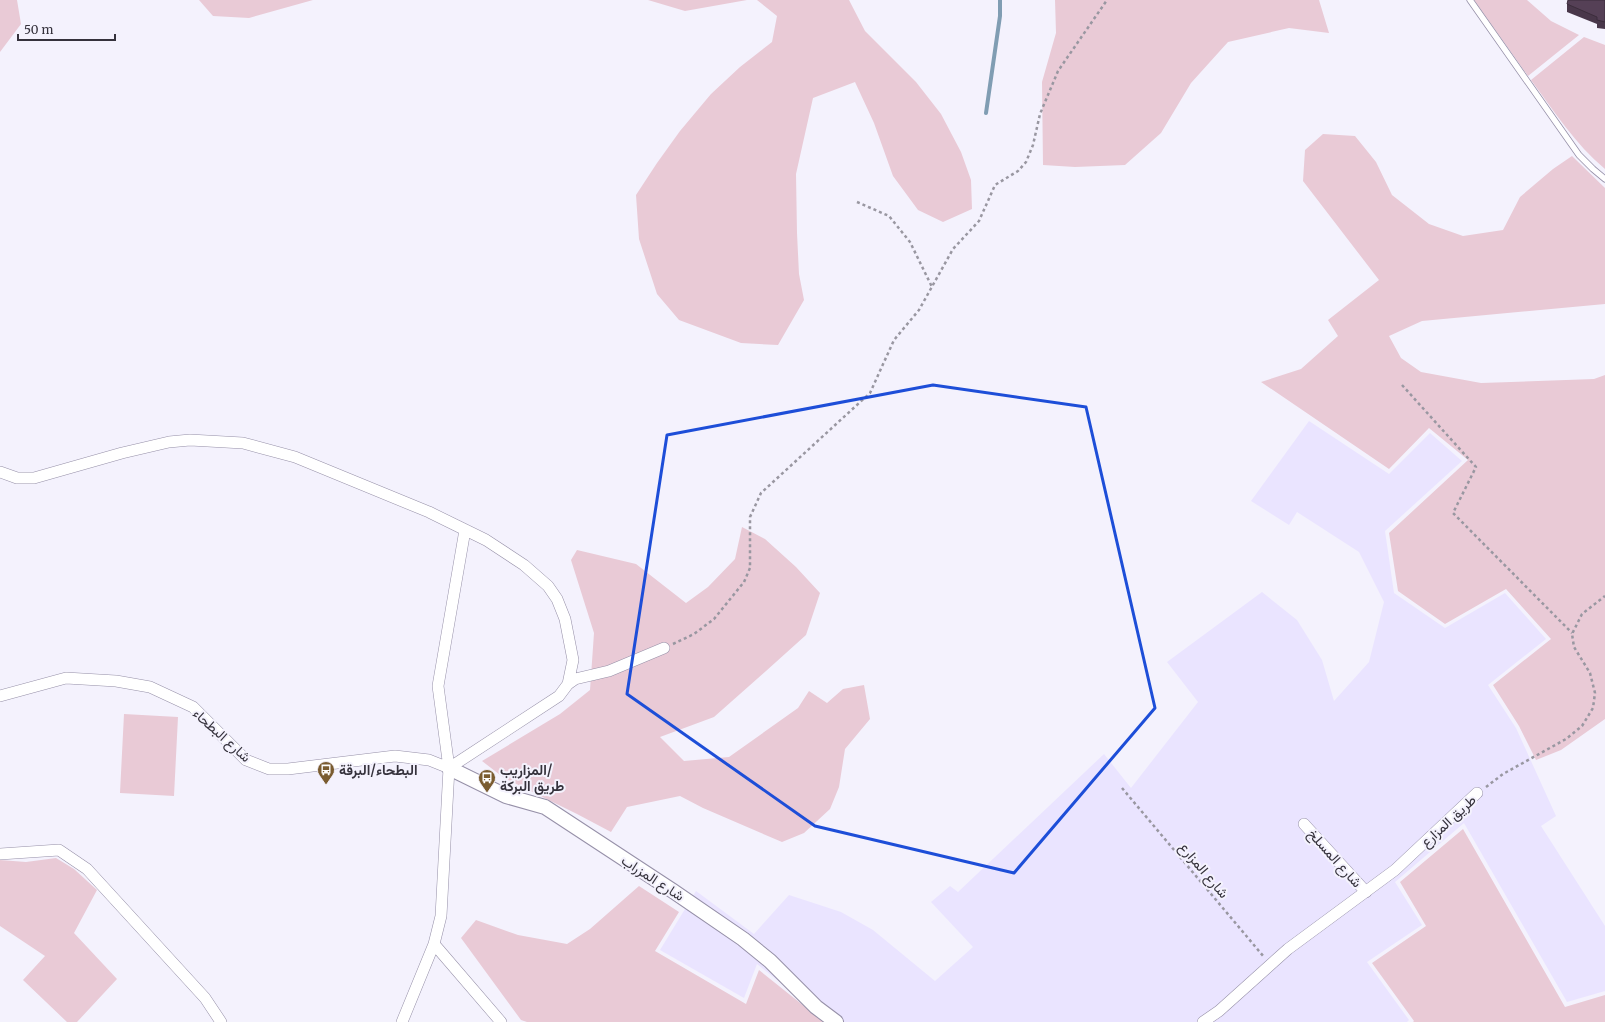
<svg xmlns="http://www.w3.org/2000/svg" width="1605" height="1022" font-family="Merriweather,Vazirmatn,serif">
	<rect width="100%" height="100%" fill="#f4f2fd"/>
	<path fill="#eae4ff" d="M1309,421L1389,474L1430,433L1462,461L1385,531L1394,593L1445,628L1505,593L1546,639L1488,685L1516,728L1556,816L1541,826L1605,926V991L1567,1002L1464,823L1395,882L1422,925L1367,962L1409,1020L1407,1022H830L757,964L744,998L660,950L696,891L754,934L789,895L841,912L873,930L935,981L973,947L931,902L950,886L958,892L1104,754L1131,788L1198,702L1167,662L1262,592L1297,620L1322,660L1334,701L1369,662L1384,602L1359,552L1297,512L1289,525L1251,501Z"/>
	<path fill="#e9cad6" d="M0,0H17L21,24L0,52Z
		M199,0H313L249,18L213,16Z
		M648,0H747L685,11Z
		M757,0H849L865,31L916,82L941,114L961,152L971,180L972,209L943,222L918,210L893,176L874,123L855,82L813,98L796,174L797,233L799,274L804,300L778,345L741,343L679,320L657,294L639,239L636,195L657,163L680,131L711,94L740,67L772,42L777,16Z
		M1055,0H1319L1329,33L1289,28L1228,42L1191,83L1161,133L1125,165L1075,167L1043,165L1042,82L1056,33Z
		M1474,0H1527L1551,21L1579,35L1528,76Z
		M1584,37L1605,45V169C1575,144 1554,111 1531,80Z
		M1323,134L1355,136L1376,162L1392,195L1429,224L1463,236L1503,230L1520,197L1553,169L1572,156L1605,188V304L1422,321L1389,336L1401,358L1421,372L1481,383L1594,379L1605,375V719L1561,750L1536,760L1519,726L1493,685L1551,639L1506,589L1445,624L1398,591L1389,533L1468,460L1429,428L1389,469L1261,382L1301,369L1338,336L1328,320L1379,280L1303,181L1305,150Z
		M742,527L765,539L796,567L820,593L806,635L766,671L714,717L660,737L684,761L729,757L798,708L809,691L827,703L843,689L864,685L870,719L845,749L839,787L830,809L804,833L782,842L703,808L680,796L627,807L611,832L577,814L504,778L482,761L560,714L590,690L594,633L571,560L577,550L636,564L686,603L708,587L735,559Z
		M124,714L178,717L174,796L120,793Z
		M1463,829L1565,1007L1605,995V1022H1413L1414,1021L1372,963L1426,926L1400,882Z
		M56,858L74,869L97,890L74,933L117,979L77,1022H67L23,980L45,956L0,926V860L26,862Z
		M639,886L679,912L655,951L746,1004L759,970L824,1022H527L521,1020L461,938L476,920L518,935L567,944L590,929Z"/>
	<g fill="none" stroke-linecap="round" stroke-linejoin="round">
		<path stroke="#809db3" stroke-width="4" d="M986,113L1000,16V0"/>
		<defs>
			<path id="service" d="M1470,0L1579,155L1593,169L1605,179"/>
			<path id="minor" d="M0,472L17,478H34L122,453L169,442L190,440L243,443L295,457L429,512L486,540L524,565L548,586L557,599L565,619L573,660L568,684L559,696L449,768L429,760L395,756L288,769H269L246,760L193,707L150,687L116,681L66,678L0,696
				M568,684L575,679L609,671L664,648
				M1304,824L1366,892
				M0,854L59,850L87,869L205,998L221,1022
				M434,944L501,1022
				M402,1022L434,944L441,916L449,768L438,686L465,530
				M1203,1022L1219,1011L1288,949L1395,870L1477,793"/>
			<path id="tertiary" d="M449,768L506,796L545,807L673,891L743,939L770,961L816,1007L836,1022"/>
		</defs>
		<use href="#service" stroke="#9690a8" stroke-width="7"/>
		<use href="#minor" stroke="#9690a8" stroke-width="12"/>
		<use href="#tertiary" stroke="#9690a8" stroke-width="16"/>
		<path stroke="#9997a1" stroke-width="2.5" stroke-dasharray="3 3" stroke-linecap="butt" d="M857,202L889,216L910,242L932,287
			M1402,385L1476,467L1453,513L1572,633
			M673,644L694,634L714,619L744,582L750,568V517L761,493L870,393L894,340L919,310L953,249L979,221L995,185L1018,171L1026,162L1033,145L1040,114L1058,71L1107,0
			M1486,787L1503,774L1566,739L1582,726L1593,708L1595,693L1590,673L1574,647L1572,634L1582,614L1605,596
			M1122,788L1264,957"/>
		<use href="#service" stroke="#fff" stroke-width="5.5"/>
		<use href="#minor" stroke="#fff" stroke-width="11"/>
		<use href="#tertiary" stroke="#fff" stroke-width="14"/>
	</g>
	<path fill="#49374a" d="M1605,0V29L1597,28V24L1567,12V4Z"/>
	<path fill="#554056" stroke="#3c2d3c" d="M1568,0H1605V22L1597,20V17L1567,4Z"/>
	<path fill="none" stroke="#1d4ed8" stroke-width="3" stroke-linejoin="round" d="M933,385L1086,407L1155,708L1014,873L815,826L627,694L667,435Z"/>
	<defs>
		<symbol id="bus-pin" viewBox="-11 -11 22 30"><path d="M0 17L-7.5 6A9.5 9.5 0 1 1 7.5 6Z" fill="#7a5c30" stroke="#f4f2fd"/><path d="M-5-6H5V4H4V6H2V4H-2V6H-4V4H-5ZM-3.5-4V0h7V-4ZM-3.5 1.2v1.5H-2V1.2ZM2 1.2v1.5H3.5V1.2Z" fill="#fff"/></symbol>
	</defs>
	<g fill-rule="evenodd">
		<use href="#bus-pin" x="316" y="760" width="20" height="27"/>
		<use href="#bus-pin" x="477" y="768" width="20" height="27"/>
	</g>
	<g text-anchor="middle" stroke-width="4" stroke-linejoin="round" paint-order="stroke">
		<g font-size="14" fill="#35323c" stroke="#f4f2fd">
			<text transform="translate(222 735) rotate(42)" y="5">شارع البطحاء</text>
			<text transform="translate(1448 821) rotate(-43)" y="5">طريق المزارع</text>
			<text transform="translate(1335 858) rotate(48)" y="5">شارع المسلخ</text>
			<text transform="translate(1204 870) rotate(50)" y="5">شارع المزارع</text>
			<text transform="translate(653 878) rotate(33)" y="5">شارع المزراب</text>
		</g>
		<g font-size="14" font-weight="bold" fill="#35323c" stroke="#f4f2fd" text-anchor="start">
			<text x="339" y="775">البطحاء/البرقة</text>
			<text x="500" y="775">المزاريب/<tspan x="500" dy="16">طريق البركة</tspan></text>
		</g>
	</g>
	<path d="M18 34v6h97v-6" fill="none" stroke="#35323c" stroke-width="2"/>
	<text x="24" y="34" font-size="12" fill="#35323c" stroke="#f4f2fd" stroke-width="3" paint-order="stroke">50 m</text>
</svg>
